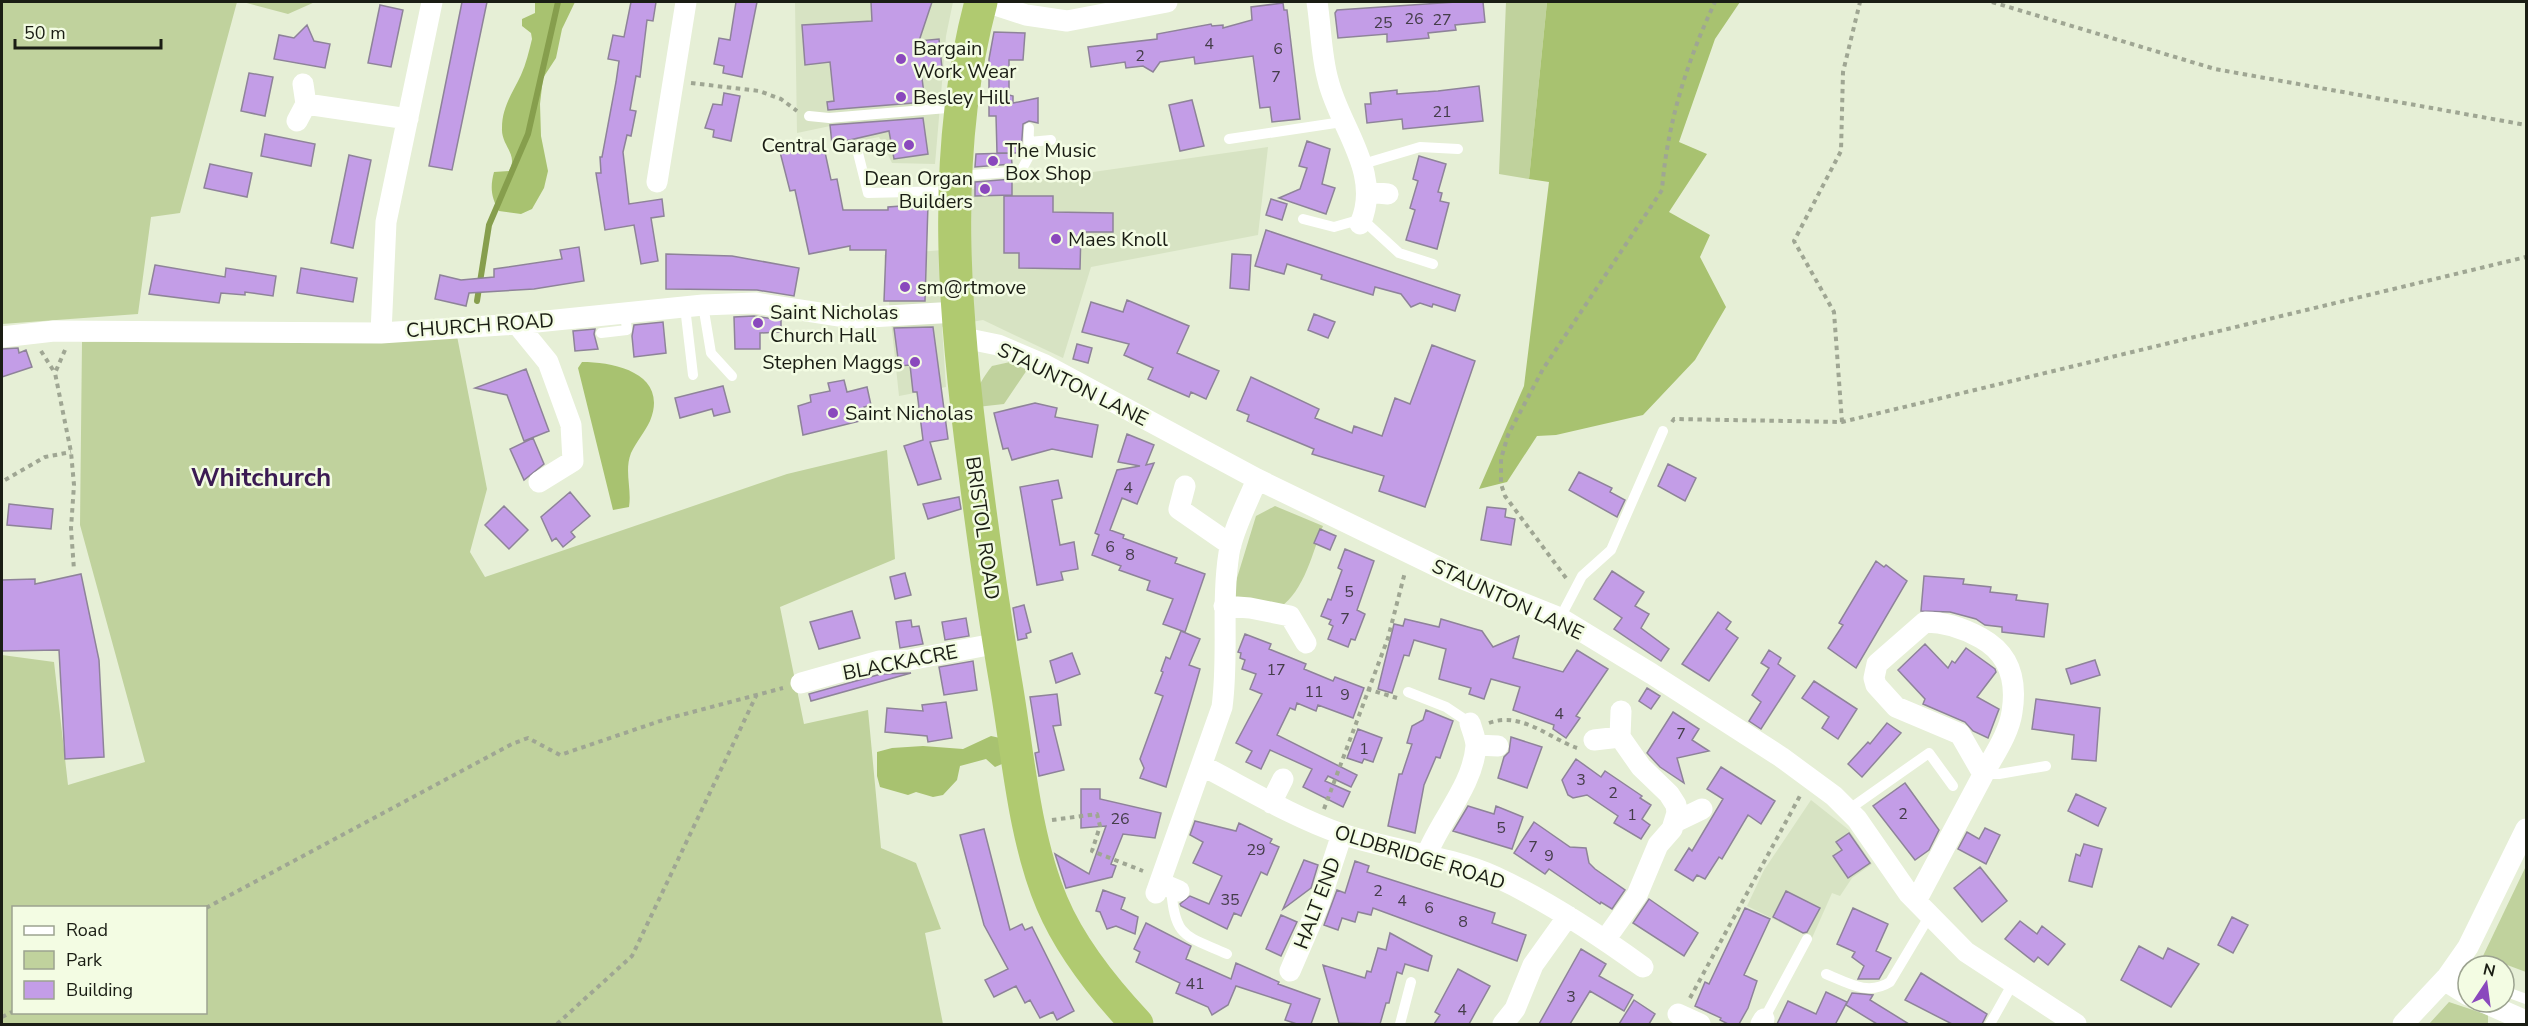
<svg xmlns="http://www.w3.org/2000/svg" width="2528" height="1026" font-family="'Nunito Sans',sans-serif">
	<rect width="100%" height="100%" fill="#e6efd6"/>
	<path fill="#d7e3c3" d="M795,2H953L946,36L935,164L892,163L879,137L842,144L835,125L797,133Z
		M1268,147L1258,235L1091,267L1063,358L983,320L942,327L946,387L899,396L884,255L966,248L968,190Z
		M1811,800L1849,830L1872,864L1852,878L1840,896L1832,893L1812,938L1747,906L1764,870Z"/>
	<path fill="#c0d29d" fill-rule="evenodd" d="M2,2H237L180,213L151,217L138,314L2,324Z
		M243,2H315L288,14Z
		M1506,2H1547L1529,179L1499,174Z
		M457,336L487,489L470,552L485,577L787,474L887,450L895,559L780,607L804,724L868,710L881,848L916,863L941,929L925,933L943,1024H2V655L54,662L68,785L145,762L80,525L82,342ZM14,908H206V1012H14Z
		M1010,362L1027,370L1004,404L977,407C974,390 982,379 992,366Z
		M1275,506L1323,526C1313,551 1304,592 1280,607L1236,600L1233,591L1256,516Z
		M2526,866V972L2483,956Z
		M2449,1002L2488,1015V1024H2429Z"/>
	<path fill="#a8c270" d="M535,2H575L562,29L556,58L543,78L540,104L541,136L548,171L544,188L532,209L521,214L499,211C491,197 490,187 494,172L509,171C519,154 501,146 502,128C502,107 512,94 521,75C526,64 529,51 532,39L531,33L522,26V19L535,13Z
		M1547,2H1740L1715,39L1679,142L1707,154L1669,212L1710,235L1700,257L1726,307L1695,360L1643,415L1556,435L1537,436L1507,482L1479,489L1524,386L1549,182L1529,179Z
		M582,362C616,362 669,374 650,421C645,432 636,442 631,453C624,471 632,489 629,507L613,510L578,368Z
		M991,736L1000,738L1002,764L995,767L986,759L960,766L957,780L943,795L933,797L916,792L908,795L880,787L877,776V752L892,748L923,746L963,749Z"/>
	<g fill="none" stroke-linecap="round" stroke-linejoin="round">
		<path stroke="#869e4d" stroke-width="6" d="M477,301L489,225L528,134L558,2"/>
	</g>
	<path fill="#c39de7" stroke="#8e8399" stroke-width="1.5" d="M462,2H487L452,170L429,166Z
		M631,2H656L653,21L647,20L640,77L636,76L630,110L636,111L631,136L627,135L623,152L629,204L662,199L664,216L651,218L658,261L641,264L634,225L605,230L596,173H601L600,157H602L616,82L619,61L608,59L613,35L624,37Z
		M736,2H757L742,77L723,73L724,66L714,64L719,38L730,40Z
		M871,2H932L919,41L939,39L942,68L921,70L925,102L828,110L827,102L834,101L830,62L805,65L802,25L872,21Z
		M1456,2H1483L1485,22L1455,25L1456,30L1428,33L1429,38L1387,42V34L1338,38L1335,13L1337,10Z
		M1283,3L1284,10H1287L1300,119L1272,122L1270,107L1260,108L1253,56L1195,64L1194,57L1160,62L1153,72L1143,66L1126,68L1125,62L1091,67L1088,47L1157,39V34L1211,24L1212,26L1223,25V28L1252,20L1251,7Z
		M380,5L403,10L391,67L368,63Z
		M307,25L314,41L330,44L325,68L274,59L279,35L294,38Z
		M994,32L1025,33L1023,60H1009V95L1013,96V103L1038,98V123L1029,121L1023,124L1021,153H1011L1012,164L975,167L976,154L1011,153H997L996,116H989V59Z
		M249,73L273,77L265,116L241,111Z
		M1479,86L1483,121L1403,129L1402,119L1367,123L1365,104H1371L1370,93L1397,90V94L1438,91Z
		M724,93L740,96L731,141L713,137L714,130L705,128L713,104L722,105Z
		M1192,100L1204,146L1180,151L1169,105Z
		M923,118L928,154L894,159L889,131L832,144L830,125Z
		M265,134L315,144L311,166L261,156Z
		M1307,141L1330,149L1322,184L1335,188L1326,214L1279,198L1300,189L1307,168L1299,166Z
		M823,143L831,180L837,179L843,210H888V207L928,204L925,301H884L886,250H850V246L809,254L795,190L790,191L780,152Z
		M349,155L371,160L353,248L331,243Z
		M1419,156L1446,164L1438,192L1442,193L1440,201L1449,203L1437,249L1406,240L1415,210L1410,208L1418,181L1413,179Z
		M210,164L252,173L247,197L204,188Z
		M1012,179V195L975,196V182Z
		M1004,196H1053V212L1113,213V232H1081L1080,269L1019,268V253H1004Z
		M1271,199L1287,204L1282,220L1266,215Z
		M1266,230L1460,295L1455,311L1433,304L1432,307L1420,303L1411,307L1401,294L1375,287L1373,295L1321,279L1322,275L1287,264L1284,274L1255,266Z
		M579,247L584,281L534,289L469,293L466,306L435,299L440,275L461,280L494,277V269L562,259L560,250Z
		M666,254L732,256L799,268L794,296L757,290L666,289Z
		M1232,254L1251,255L1249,290L1230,288Z
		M155,265L225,277L226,268L276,276L273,296L245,292V295L221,293L219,303L149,294Z
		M301,268L357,278L353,302L297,293Z
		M1127,300L1189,326L1177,353L1219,371L1206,399L1191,392L1189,397L1148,379L1153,368L1124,355L1129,344L1082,332L1091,302L1123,312Z
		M1314,314L1335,322L1328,338L1308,330Z
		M754,316L781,320V332L760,333V349H735L734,317Z
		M663,322L666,353L634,357L632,336L634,325Z
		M933,327L948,439L930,442L941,479L918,485L904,446L923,440L917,392H913L910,365L899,366L894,328Z
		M595,329L594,334L598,349L575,351L573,331Z
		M1077,344L1092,348L1088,363L1073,359Z
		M1432,345L1475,361L1425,507L1379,491L1384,476L1312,454L1314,449L1247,421L1249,415L1237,410L1251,377L1319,409L1315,418L1352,433L1354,426L1382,436L1395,398L1410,404Z
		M18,348L19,353L26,350L32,367L2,377V349Z
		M526,369L549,431L524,441L507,395L475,388Z
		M844,380L847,392L867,387L871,405L864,407L868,419L803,435L798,406L811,402L810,395L830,391L828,383Z
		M723,386L730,412L714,416L712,409L680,418L675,398Z
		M1035,403L1057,408L1055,417L1098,425L1092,457L1052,449L1012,460L1008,448L1003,449L994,413Z
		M1127,434L1154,445L1146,465L1154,463L1137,504L1122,498L1110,530L1124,535L1123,538L1177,558L1175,563L1205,574L1185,632L1163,624L1173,599L1147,590L1150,581L1119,570L1121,566L1092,555L1099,535L1095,533L1117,470L1140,466L1118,462Z
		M533,438L544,464L524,480L510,449Z
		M1668,464L1696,478L1685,501L1658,486Z
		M1579,472L1612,488L1610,492L1625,500L1617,517L1569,490Z
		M1058,480L1062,498L1052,500L1060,545L1074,542L1078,569L1061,572L1063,580L1037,585L1020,487Z
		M570,492L590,516L571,532L575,537L563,547L556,538L552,541L541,517Z
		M959,497L961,509L928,519L923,504Z
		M9,504L53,509L51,529L7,525Z
		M504,506L528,530L509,549L485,525Z
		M1487,507L1506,509L1505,517L1515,519L1511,545L1481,540Z
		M1320,529L1336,536L1330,550L1314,543Z
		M1345,549L1374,561L1357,610L1365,614L1355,640L1351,639L1348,647L1328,639L1333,626L1329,624L1331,620L1321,616L1328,599L1331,600L1342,570L1338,568Z
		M1876,561L1884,567L1886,565L1907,581L1856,668L1828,648L1843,625L1839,623Z
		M1612,571L1644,592L1635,606L1649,614L1641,628L1669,649L1661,661L1614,629L1622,618L1594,599Z
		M905,573L911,595L895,599L890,577Z
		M81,574L99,660L104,757L65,759L59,650L2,651V580L35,579V584Z
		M1924,576L1964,579L1963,584L1991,587L1990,592L2017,595L2016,600L2048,604L2044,637L2002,632V627L1985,625L1976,619L1950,612L1921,611Z
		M1024,605L1031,632L1026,634L1027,638L1018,640L1013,608Z
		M852,611L860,638L819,649L810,622Z
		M1718,612L1731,622L1726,629L1738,638L1709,681L1682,664Z
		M966,618L969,636L945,640L942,622Z
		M1405,619L1439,627L1441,619L1475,629L1482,631L1493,647L1519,636L1513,658L1563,672L1577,650L1608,669L1576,716L1580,718L1566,738L1553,729L1554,725L1513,710L1520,687L1491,679L1484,699L1469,694L1471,688L1439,679L1446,649L1414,640L1409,656L1404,655L1392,693L1378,689L1394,624L1403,626Z
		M911,620L912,627L919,626L923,644L900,648L896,622Z
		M1181,631L1200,639L1189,665L1200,669L1166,787L1140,778L1144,768L1140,759L1163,696L1155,693L1163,672L1161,671L1166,657L1170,659Z
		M1245,634L1271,644L1269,649L1306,664L1304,669L1333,681L1335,677L1364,688L1353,718L1318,705L1316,711L1297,703L1295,710L1290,708L1277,735L1357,775L1351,787L1328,776L1325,781L1350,792L1343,807L1303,787L1312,769L1270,750L1261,769L1246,762L1252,751L1236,743L1262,694L1250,689L1256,674L1242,669L1245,660L1240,658L1241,653L1238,652Z
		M1925,644L1948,668L1952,661L1955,663L1966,648L1995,669L1996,672L1977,697L1999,709L1988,738L1973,731L1965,722L1923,704L1925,699L1898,670Z
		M1769,650L1781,658L1778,664L1795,676L1761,729L1749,721L1761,702L1752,695L1769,668L1761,663Z
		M1072,653L1080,674L1056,683L1050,661Z
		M2095,660L2100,675L2071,684L2066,669Z
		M973,661L977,690L944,695L939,667Z
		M911,673L811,701L809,694L881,674Z
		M1814,681L1857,709L1838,739L1822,728L1829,717L1802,698Z
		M1647,688L1660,696L1651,709L1639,701Z
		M1057,694L1061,725L1053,726L1064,770L1039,776L1035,753L1039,752L1030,697Z
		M2036,699L2100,708L2096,761L2072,759L2074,735L2032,729Z
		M946,702L952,738L928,742L927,736L885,732L887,708L923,711L922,705Z
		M1426,710L1453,721L1440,758L1436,757L1424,785L1415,833L1388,826L1399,774H1402L1412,744L1407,743L1412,726L1423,720Z
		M1673,712L1699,729L1692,740L1709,751L1677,758L1684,783L1660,767L1647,753Z
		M1887,723L1901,733L1862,777L1848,764L1868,742L1870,744Z
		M1358,729L1382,738L1373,762L1364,759L1362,763L1347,758Z
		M1511,737L1542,747L1527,788L1498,778L1504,757L1509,752Z
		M1576,759L1601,777L1605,771L1642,796L1640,798L1651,805L1642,819L1650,825L1641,839L1614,823L1618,816L1587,795L1573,798L1568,795L1562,780Z
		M1721,767L1775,801L1761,824L1748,815L1722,859L1719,857L1705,879L1697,875L1693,881L1675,870L1689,848L1692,851L1723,799L1707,789Z
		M1905,783L1939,830L1929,850L1915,860L1873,806Z
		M1081,789H1100V799L1161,813L1155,838L1123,834L1111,864L1116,866L1112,877L1066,888L1055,854L1089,874L1106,826L1081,828Z
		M2076,794L2106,808L2098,826L2068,811Z
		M1468,806L1494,814L1496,806L1523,817L1512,849L1453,831Z
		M1195,821L1236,831L1239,823L1272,839L1270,843L1279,847L1267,875L1261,872L1241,916L1234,913L1227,929L1181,906L1180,904L1190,896L1209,904L1222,876L1193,863L1203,842L1190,835Z
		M1534,822L1570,847L1586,848L1589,863L1595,869L1625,890L1612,909L1601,902L1600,904L1549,869L1545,874L1514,853Z
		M1985,828L2000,835L1986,864L1958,849L1967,832L1979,839Z
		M984,829L1010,930L1022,924L1025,930L1032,927L1074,1011L1057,1020L1053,1012L1040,1018L1030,1000L1025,1003L1016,986L994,997L985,980L1008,969L984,925L960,835Z
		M1849,833L1870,863L1848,878L1833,856L1842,850L1836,842Z
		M2084,844L2102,849L2092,887L2069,881L2076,854L2080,856Z
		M1304,860L1318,865L1311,888L1283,909Z
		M1355,861L1369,866L1367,872L1495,913L1492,923L1526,935L1517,961L1373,908L1371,915L1358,912L1355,922L1342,918L1338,930L1324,925L1337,890L1345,893Z
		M1980,867L2007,901L1982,922L1954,888Z
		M1103,890L1125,898L1121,909L1138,917L1135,934L1116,926L1107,929L1100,912L1096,911Z
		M1786,891L1820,908L1807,932L1803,933L1773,917Z
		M1649,899L1698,933L1684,956L1633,923Z
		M1745,908L1770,919L1744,975L1757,981L1748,1008L1739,1024H1728L1720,1020L1721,1018L1695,1006L1705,982L1709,984Z
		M1853,908L1888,924L1876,951L1891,958L1879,979H1858L1864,966L1852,957L1855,952L1837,944Z
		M1281,915L1297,922L1281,956L1266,949Z
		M2232,917L2248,925L2233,953L2218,945Z
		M2020,921L2037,934L2042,926L2065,944L2048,965L2038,957L2034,962L2005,939Z
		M1146,923L1191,946L1186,959L1231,979L1236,963L1279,982L1278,984L1320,999L1311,1024H1297L1285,1020L1291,1004L1236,986L1228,1005L1212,1015L1208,1007L1176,993L1180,983L1136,962L1140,952L1134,949Z
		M1390,933L1432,956L1428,971L1405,964L1402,974L1397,972L1389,1003H1386L1380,1024L1339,1023L1323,965L1365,978L1367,971L1371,972L1378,948L1386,950Z
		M2139,946L2163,959L2168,948L2199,964L2171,1007L2121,980Z
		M1581,949L1606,964L1599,976L1633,995L1624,1011L1590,991L1570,1024H1539Z
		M1458,969L1490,986L1469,1024H1434L1440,1015L1435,1012Z
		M1921,973L1987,1014L1982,1024H1952L1905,1000Z
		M1826,992L1847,1002L1836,1023L1839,1024H1777L1788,1001L1816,1014Z
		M1852,993L1873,995L1870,1000L1909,1024H1877L1846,1005Z
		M1634,1000L1655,1014L1649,1024H1619Z"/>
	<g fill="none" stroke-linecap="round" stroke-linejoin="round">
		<path stroke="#9fa693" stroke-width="4" stroke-dasharray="4.5 4.5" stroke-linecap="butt" d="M1992,2L2215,69L2526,125
			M691,83L759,91L781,99L797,111
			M65,350L55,373L71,452L74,485L71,528L74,570
			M41,351L55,373
			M1672,422L1674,419L1842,422L2526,257
			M1842,422L1834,312L1794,241L1841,151L1843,72L1860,2
			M5,480L45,457L71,452
			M1566,578L1505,496L1501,484V459L1508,435L1543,369L1662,190C1667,124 1687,61 1715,2
			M1367,689L1397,698
			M1489,723C1521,711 1549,738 1577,748
			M1324,809L1388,638L1405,572
			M1052,820L1097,814L1100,826L1092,851L1143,871
			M206,908L512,744L528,738L560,755L666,719L783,688
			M1690,998L1801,794
			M2,1017L14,1011
			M557,1024L632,956L756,696"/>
		<path stroke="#fff" stroke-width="10" d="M809,116L829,118L959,107
			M1229,139L1342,122
			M1029,142L1051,140
			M858,153L868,193L951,191
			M1363,164L1420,147L1458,149
			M959,176L1021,171L1028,158L1029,128
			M1303,219L1334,227L1362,219L1399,253L1433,264
			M703,305L711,353L732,376
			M685,307L693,375
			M601,333L627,330L625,313
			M1560,618L1582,576L1611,550L1663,431
			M1408,692L1446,707L1470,723
			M1984,774H1999L2046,766
			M1848,810L1929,753L1953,786
			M1171,888C1175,939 1185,935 1227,954
			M1826,974C1848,983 1868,996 1890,982L1930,915
			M2504,991L2526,999
			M1764,1019L1807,939
			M1400,1024L1411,982
			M1990,1024L2013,983"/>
		<path stroke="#fff" stroke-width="21" d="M986,2L1026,15L1067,21L1167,2
			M1317,2C1321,27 1321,55 1328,80C1339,127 1383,173 1360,224
			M306,104L408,119
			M297,121L306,104L303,84
			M657,182L686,2
			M1367,192L1388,194
			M517,324L548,362L571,425L573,461L539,482
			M381,333L386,222L432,2
			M2,337L54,331L381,333L517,324L703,305L755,303L852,318L957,312
			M959,337L998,345L1045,365L1257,479L1463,579L1560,618L1652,674L1781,757L1834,796L1857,819L1909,894L1966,952L2076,1024
			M1185,486L1179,509L1231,545
			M1224,606L1250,608L1290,616L1306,643
			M801,683L879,661L909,660L999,643
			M1594,740L1620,737
			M1476,745L1498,746
			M1203,766C1249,790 1293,817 1342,834C1392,851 1447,855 1496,877C1548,901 1596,933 1643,967
			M1271,803L1283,779
			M1675,822L1702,809
			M1427,854C1441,819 1473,785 1476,746C1476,739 1472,730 1470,723
			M1160,883L1179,891
			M1156,893L1222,707C1229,656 1221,604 1229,553C1233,529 1248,502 1257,479
			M1916,901C1938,859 1961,817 1983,775C1993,756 2009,734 2012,712C2017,681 2010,654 1981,638C1963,628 1946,622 1925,622L1877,664L1874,678L1876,685L1896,707L1960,734L1983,774
			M1605,940L1637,895L1658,845L1672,829L1677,813L1676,805L1669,794L1641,767L1620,737L1621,711
			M1290,971L1319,904L1342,834
			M2444,980L2468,995
			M2483,1002L2526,1021
			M1678,1014L1700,1024
			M1503,1024L1515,1009L1533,965L1568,916
			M1761,1024L1764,1019
			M2403,1024L2447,977L2468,947L2526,829"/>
		<path stroke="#b0ca70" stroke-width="33" d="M981,2C940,156 954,316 975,473C984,543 994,614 1006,684C1018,754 1024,837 1052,903C1071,948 1104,989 1137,1024"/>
	</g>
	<g fill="#8a48bd" stroke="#f3fce3" stroke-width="2">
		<circle cx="901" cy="59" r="6"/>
		<circle cx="901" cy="97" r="6"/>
		<circle cx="909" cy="145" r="6"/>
		<circle cx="993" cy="161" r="6"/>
		<circle cx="985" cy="189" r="6"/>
		<circle cx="1056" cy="239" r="6"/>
		<circle cx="905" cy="287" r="6"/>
		<circle cx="758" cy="323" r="6"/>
		<circle cx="915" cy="362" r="6"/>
		<circle cx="833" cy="413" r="6"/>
	</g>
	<g text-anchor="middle" stroke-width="5" stroke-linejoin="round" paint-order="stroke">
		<g font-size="16" fill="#443d49">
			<text x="1414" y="24">26</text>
			<text x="1442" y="25">27</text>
			<text x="1383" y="28">25</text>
			<text x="1209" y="49">4</text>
			<text x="1278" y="54">6</text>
			<text x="1140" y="61">2</text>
			<text x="1276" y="82">7</text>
			<text x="1442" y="117">21</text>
			<text x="1128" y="493">4</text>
			<text x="1110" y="552">6</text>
			<text x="1130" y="560">8</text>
			<text x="1349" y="597">5</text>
			<text x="1345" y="624">7</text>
			<text x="1276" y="675">17</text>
			<text x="1314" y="697">11</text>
			<text x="1345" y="700">9</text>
			<text x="1559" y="719">4</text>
			<text x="1681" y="739">7</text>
			<text x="1364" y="754">1</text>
			<text x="1581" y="785">3</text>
			<text x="1613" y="798">2</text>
			<text x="1903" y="819">2</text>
			<text x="1632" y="820">1</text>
			<text x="1120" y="824">26</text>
			<text x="1501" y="833">5</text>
			<text x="1533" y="852">7</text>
			<text x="1256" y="855">29</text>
			<text x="1549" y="861">9</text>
			<text x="1378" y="896">2</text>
			<text x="1230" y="905">35</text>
			<text x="1402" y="906">4</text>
			<text x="1429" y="913">6</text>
			<text x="1463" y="927">8</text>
			<text x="1195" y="989">41</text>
			<text x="1571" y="1002">3</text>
			<text x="1462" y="1015">4</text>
		</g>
		<g font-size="20" fill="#1a1d14" stroke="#f3fce3" text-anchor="start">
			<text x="913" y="55">Bargain<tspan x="913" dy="23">Work Wear</tspan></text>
			<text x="913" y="104">Besley Hill</text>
			<text x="897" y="152" text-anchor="end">Central Garage</text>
			<text x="1005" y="157">The Music<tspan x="1005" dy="23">Box Shop</tspan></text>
			<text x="973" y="185" text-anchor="end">Dean Organ<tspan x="973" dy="23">Builders</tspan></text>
			<text x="1068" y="246">Maes Knoll</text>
			<text x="917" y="294">sm@rtmove</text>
			<text x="770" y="319">Saint Nicholas<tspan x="770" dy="23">Church Hall</tspan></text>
			<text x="903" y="369" text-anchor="end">Stephen Maggs</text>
			<text x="845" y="420">Saint Nicholas</text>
		</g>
		<g font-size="20" fill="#1a1d14" stroke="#f3fce3">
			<text transform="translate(480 325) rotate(-4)" y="7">CHURCH ROAD</text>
			<text transform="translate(1073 384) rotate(26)" y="7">STAUNTON LANE</text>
			<text transform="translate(983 528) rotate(82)" y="7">BRISTOL ROAD</text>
			<text transform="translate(1508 599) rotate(25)" y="7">STAUNTON LANE</text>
			<text transform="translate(900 662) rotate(-11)" y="7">BLACKACRE</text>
			<text transform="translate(1420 857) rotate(17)" y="7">OLDBRIDGE ROAD</text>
			<text transform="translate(1317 903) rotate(-69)" y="7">HALT END</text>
		</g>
		<g font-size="26" font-weight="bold" fill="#3b1b53" stroke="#f3fce3">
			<text x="261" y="486">Whitchurch</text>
		</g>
	</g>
	<rect width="2528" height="1026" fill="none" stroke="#1a1d14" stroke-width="6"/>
	<rect x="12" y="906" width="195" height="108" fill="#f3fce3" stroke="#9ca390" stroke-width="1.5"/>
	<rect x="24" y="926" width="30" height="9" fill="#ffffff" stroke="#9ca390" stroke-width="1.5"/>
	<text x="66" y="936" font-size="18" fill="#1a1d14">Road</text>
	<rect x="24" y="951" width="30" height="18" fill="#c0d29d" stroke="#9ca390" stroke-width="1.5"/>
	<text x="66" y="966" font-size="18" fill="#1a1d14">Park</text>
	<rect x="24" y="981" width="30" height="18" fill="#c39de7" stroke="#9ca390" stroke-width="1.5"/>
	<text x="66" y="996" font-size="18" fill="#1a1d14">Building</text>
	<g transform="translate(2486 984) rotate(13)"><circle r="28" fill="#f3fce3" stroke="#9ca390" stroke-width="1.5"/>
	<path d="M0-4.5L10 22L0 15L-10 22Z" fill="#8a48bd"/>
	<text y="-9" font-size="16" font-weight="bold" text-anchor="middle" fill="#1a1d14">N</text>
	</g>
	<path d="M15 39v9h146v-9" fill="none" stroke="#1a1d14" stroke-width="3"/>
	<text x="24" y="39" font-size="18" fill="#1a1d14" stroke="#f3fce3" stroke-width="4.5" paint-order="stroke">50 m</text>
</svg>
